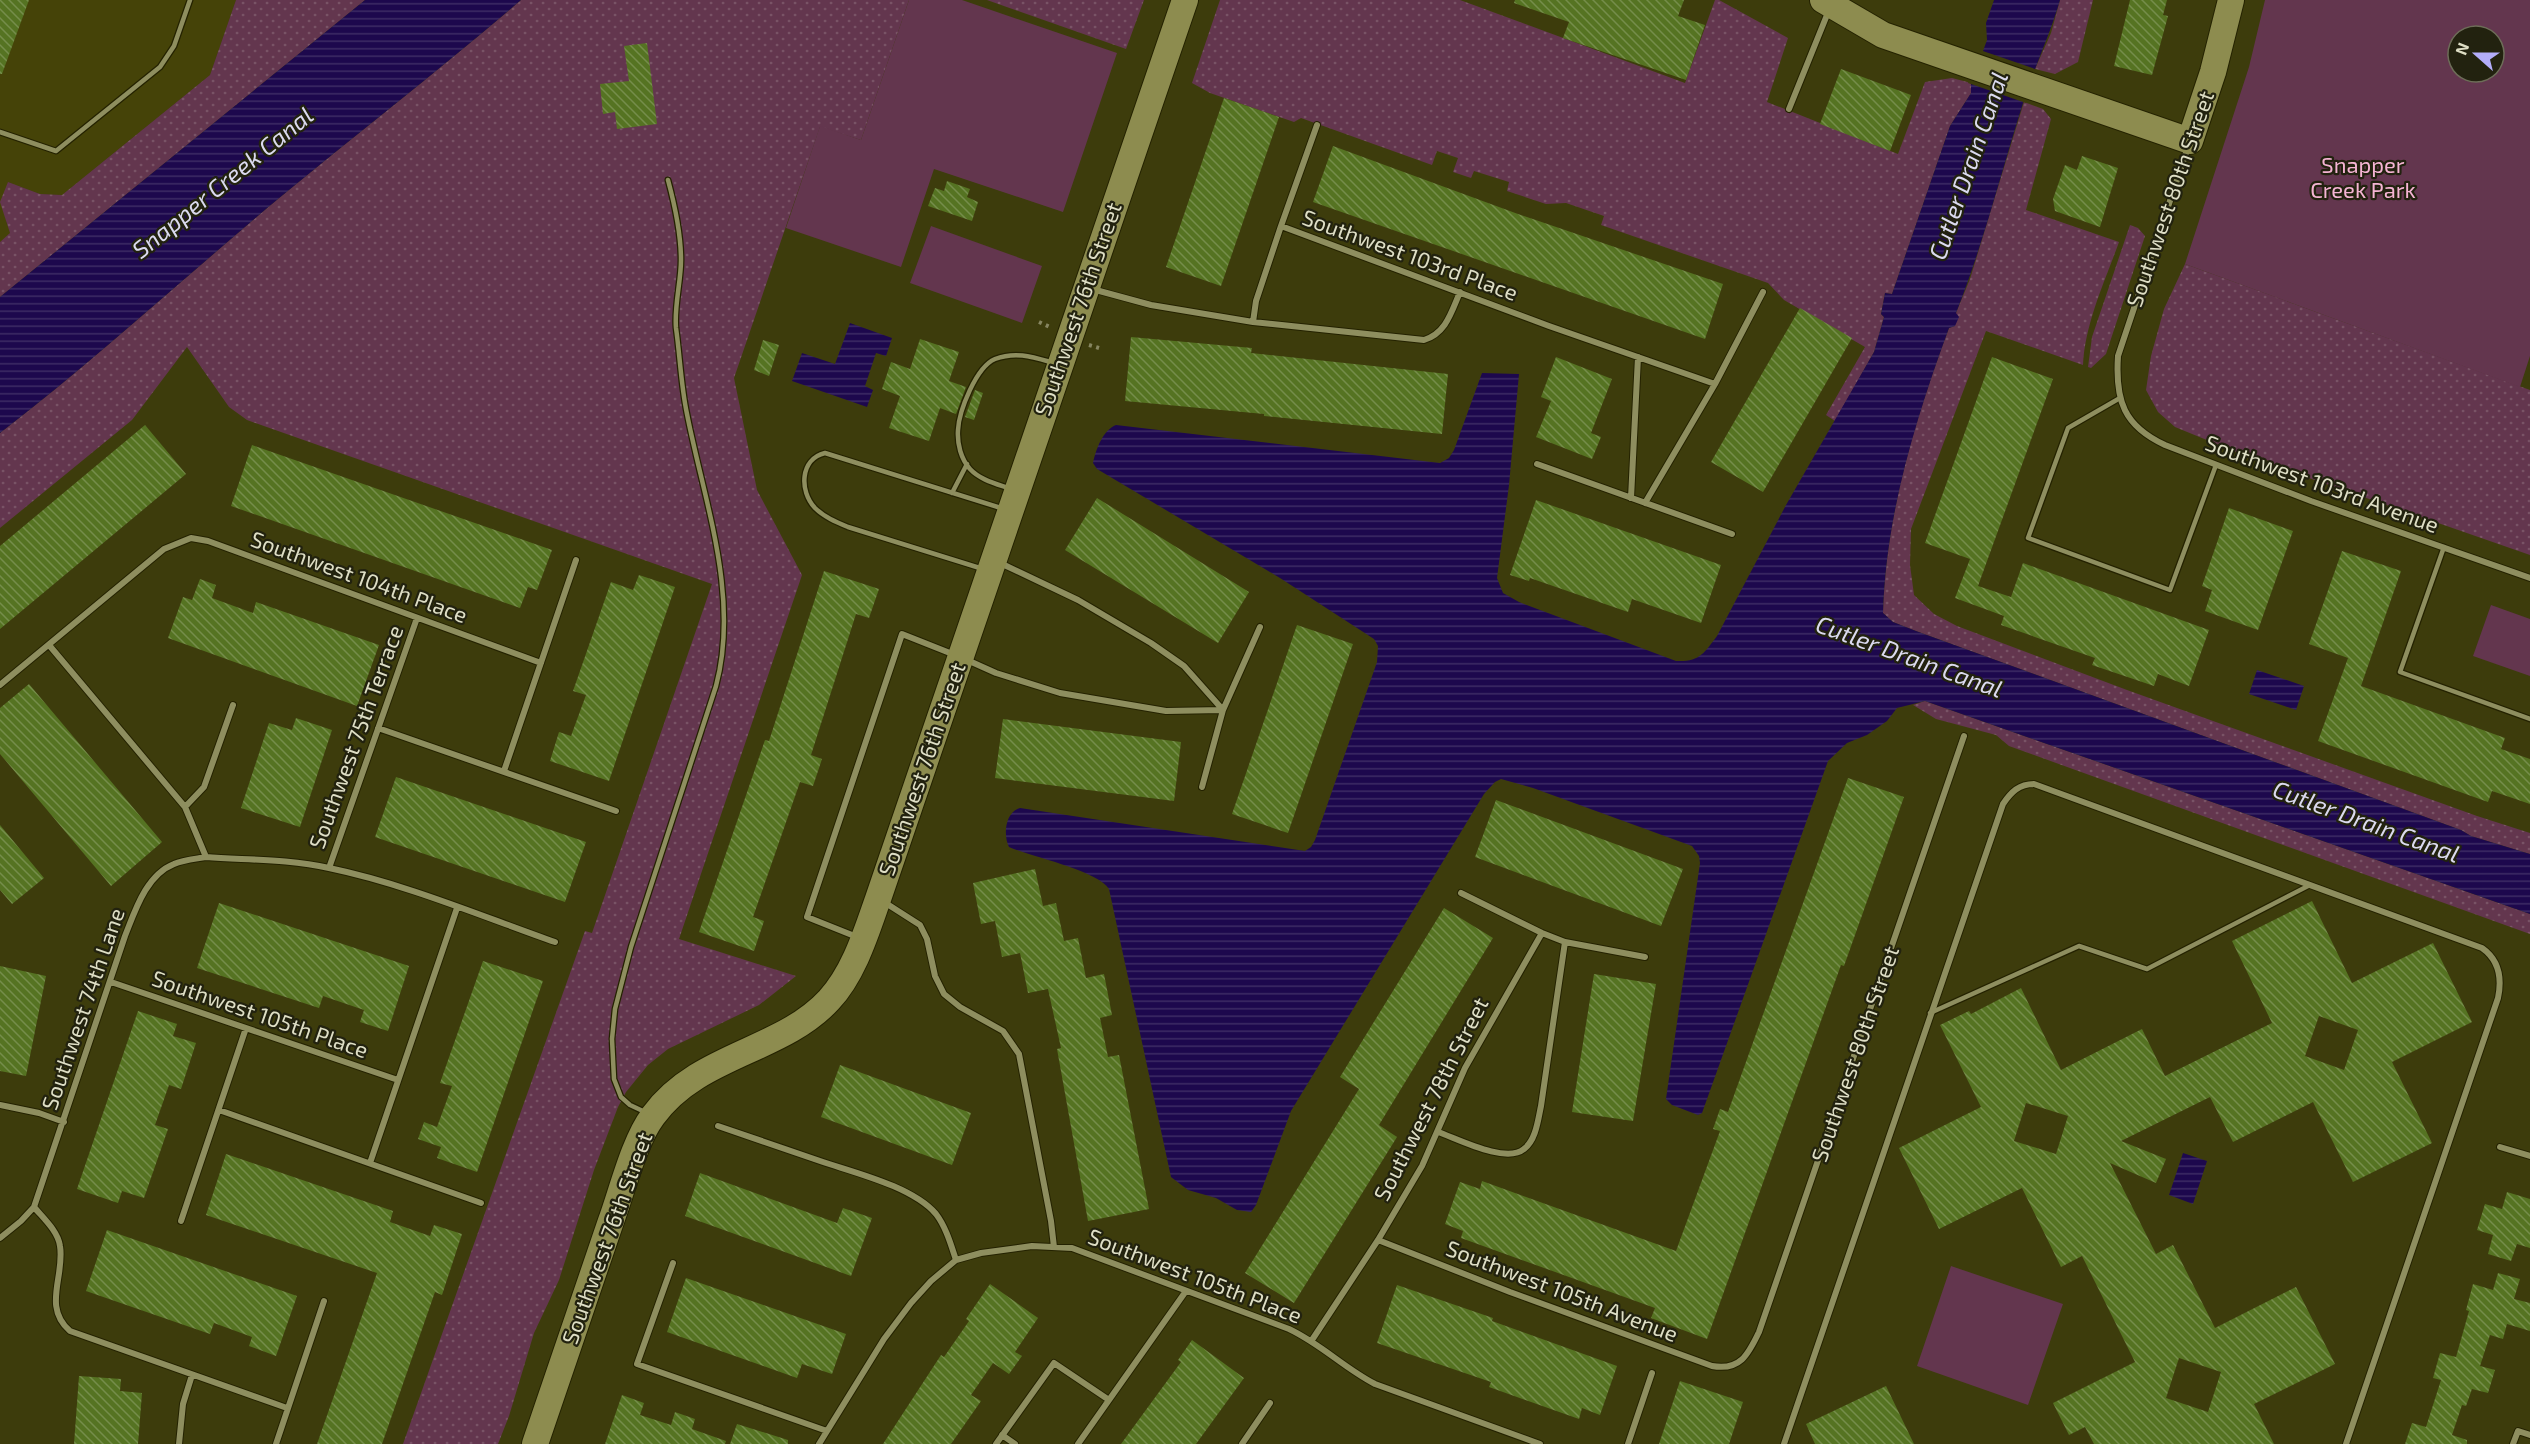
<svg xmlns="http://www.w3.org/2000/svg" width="2530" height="1444" font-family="'Exo 2',sans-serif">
	<defs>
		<pattern id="grass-dots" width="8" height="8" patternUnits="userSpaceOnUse" patternTransform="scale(1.5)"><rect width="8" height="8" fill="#63364e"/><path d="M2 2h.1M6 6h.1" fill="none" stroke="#795366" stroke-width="1.8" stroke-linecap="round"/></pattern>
		<pattern id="water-rules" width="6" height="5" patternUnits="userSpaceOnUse" patternTransform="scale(1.5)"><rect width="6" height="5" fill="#1d084d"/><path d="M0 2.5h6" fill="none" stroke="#3d2c65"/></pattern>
		<pattern id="building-back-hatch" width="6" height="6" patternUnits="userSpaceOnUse" patternTransform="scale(1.5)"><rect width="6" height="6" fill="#557322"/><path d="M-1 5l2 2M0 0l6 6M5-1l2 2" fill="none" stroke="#758d4b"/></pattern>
	</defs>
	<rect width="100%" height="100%" fill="#3d3c0c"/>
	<path fill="#454308" d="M0,0H236L210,75L62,195L40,194L8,182L6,222L11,233L0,242Z"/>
	<path fill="url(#grass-dots)" d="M236,0H365L0,297V242L10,233L0,202L8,182L40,194L62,195L210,75Z
		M521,0H909L861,140L820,127L734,378L757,490L802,575L679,939L796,976L759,1005L668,1049L648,1065L626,1092L618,1107L594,1170L559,1280L534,1333L509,1416L498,1444H403L585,931L592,933L712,584L247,420L229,407L187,347L132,420L0,528V433C96,359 185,277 278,199C359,132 442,68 521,0Z
		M987,0H1144L1126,49Z
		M1220,0H1460L1685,83L1715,0H1719L1788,38L1767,102L1898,154L1925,82L1952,78L1971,83V93L1950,126L1892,294L1885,293L1881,314L1884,317L1874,352L1835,421L1826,415L1865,347L1784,300L1768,283L1601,225L1604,216L1566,203L1546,204L1507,191L1509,182L1474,171L1471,178L1453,172L1458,158L1437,151L1432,165L1301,118L1294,122L1210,93L1192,83Z
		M2060,0H2093L2078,62L2055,74L2035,69L2051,33Z
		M2024,102L2043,109L2051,119L2026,210L2119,242C2105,281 2085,323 2083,365L1986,331L1911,529L1910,565L1914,595L1934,614L1957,626L2127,690L2477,816L2530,833V854L2471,836L2461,830L1916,631L1893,622L1883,613C1886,514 1915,420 1949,328L1955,326L1956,313L1970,279Z
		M2130,225L2138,228L2145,236L2106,354L2091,368L2088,367L2092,337Z
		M2185,264L2530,390V555L2283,469L2261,457L2246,456L2175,427L2158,412L2146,390L2151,356L2164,309Z
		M1925,701L2530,914V934L2009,746L1996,735L1936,719L1913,705Z"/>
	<path fill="#63364e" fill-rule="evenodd" d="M909,0H962L1117,53L1063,212L934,169L901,267L786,228L820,126L861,140Z
		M2265,0H2530V356L2520,387L2185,264L2249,67ZM2458,36H2494V72H2458Z
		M931,226L1042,266L1022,323L910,283Z
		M2491,605L2530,619V676L2473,656Z
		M1951,1266L2063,1304L2028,1405L1917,1366Z"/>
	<path fill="url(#water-rules)" d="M365,0H521C442,68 359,132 278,199C185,277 96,359 0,433V297Z
		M1994,0H2060C2050,35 2034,68 2023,103C2001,173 1983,245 1956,313L1959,317L1955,326L1949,328C1915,421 1886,514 1883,613L1893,622L1916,631L2461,830L2471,836L2530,854V914L1925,701L1897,708L1887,721L1867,735L1847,743L1828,761L1702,1113L1698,1115L1672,1105L1666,1099L1700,863L1699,856L1692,846L1533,788L1501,779L1495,782L1484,794L1291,1111L1256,1205L1251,1212L1237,1210L1216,1198L1188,1190L1171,1177L1109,889C1097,870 1032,857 1009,847C1003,835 1005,812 1020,808L1305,851L1311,847L1315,840L1377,662L1378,646L1374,639L1280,578L1097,469L1093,463C1096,449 1103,430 1116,425L1440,463L1449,458L1454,450L1482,373L1519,374L1509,485L1497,578L1503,593L1519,602L1676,661C1700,662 1704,653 1717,636L1786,505L1874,352L1884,317L1881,314L1885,293L1892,294L1950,126L1971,93V84L1987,40L1986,23Z
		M850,323L892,338L886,356L876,353L865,386L873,390L867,407L792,381L802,353L835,364Z
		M2257,670L2304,686L2296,710L2249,694Z
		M2183,1153L2207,1161L2193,1204L2169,1195Z"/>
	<path fill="#3d3c0c" d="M1980,50L2038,70L2026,103L1968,83Z"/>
	<path fill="url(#building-back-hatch)" fill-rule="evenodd" d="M0,0H29L2,74H0Z
		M1515,0H1684L1678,16L1705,25L1686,80L1563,38L1569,22L1514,3Z
		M2130,0H2167L2163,15L2168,16L2152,75L2114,66Z
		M647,43L657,124L617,129L615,112L603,114L600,84L629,81L624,46Z
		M1841,69L1911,95L1890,151L1820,124Z
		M1224,98L1279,117L1221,286L1166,267Z
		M1333,146L1518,214L1723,284L1705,339L1313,202Z
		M2082,156L2118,168L2100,227L2055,211L2053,199L2065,165L2077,170Z
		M947,181L970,189L967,197L978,202L972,221L928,206L935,188L944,191Z
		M1800,308L1852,338L1763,492L1711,462Z
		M1131,337L1252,348L1251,353L1448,374L1442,434L1264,416V414L1125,401Z
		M920,339L959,352L949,381L966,387L956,414L940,408L929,441L889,428L900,396L882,389L891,362L910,369Z
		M763,340L779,345L769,376L754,370Z
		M1556,357L1612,379L1591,433L1601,437L1592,459L1536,437L1551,401L1541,397Z
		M1992,357L2053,379L1978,586L2011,597L2023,563L2209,630L2189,686L2158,674L2154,686L2092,665L2095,658L2001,625L2004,616L1955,598L1970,559L1925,543Z
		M975,390L983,393L974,420L965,417Z
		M145,425L186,474L0,629V546Z
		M252,445L552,550L537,590L528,587L520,608L231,506Z
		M1097,498L1249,592L1218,643L1065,550Z
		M1536,500L1721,565L1701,623L1632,599L1628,612L1530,578L1529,581L1510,575Z
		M2229,508L2293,531L2258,630L2205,611L2212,590L2202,586Z
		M2342,551L2401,571L2361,686L2505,738L2501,749L2530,759V804L2492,791L2488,802L2318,741L2348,658L2309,644Z
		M824,571L879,589L869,618L856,614L811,755L822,759L813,786L800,782L753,917L764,921L754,951L699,932L765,740L769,741Z
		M639,575L675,587L609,781L550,761L559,732L571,736L586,695L573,691L611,582L633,590Z
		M200,579L216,585L212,598L253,613L256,602L379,645L357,706L168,638L183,597L192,600Z
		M1297,625L1353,644L1288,833L1232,814Z
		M29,684L162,842L111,886L0,754V708Z
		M296,718L332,730L300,827L241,808L269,723L292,730Z
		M1003,719L1181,742L1174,801L995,778Z
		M396,777L586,842L565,902L375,837Z
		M1848,778L1904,797L1844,966L1841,965L1707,1339L1651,1318L1655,1308L1461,1238L1463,1231L1445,1224L1460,1182L1480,1189L1482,1181L1676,1251L1720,1131L1713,1129L1720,1109L1728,1112Z
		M1496,800L1683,869L1661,926L1475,857Z
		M0,825L44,878L12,904L0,890Z
		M1035,869L1043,906L1056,903L1064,941L1078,938L1086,978L1104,974L1112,1015L1100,1018L1108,1057L1119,1055L1149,1209L1088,1221L1057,1049L1061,1048L1048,989L1028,993L1020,953L1002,957L995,921L981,924L973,883Z
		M2312,901L2352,983L2433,943L2472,1022L2392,1062L2432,1143L2353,1182L2313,1102L2233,1142L2210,1097L2121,1141L2166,1159L2156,1183L2110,1163L2156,1254L2173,1245L2215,1328L2296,1287L2335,1364L2254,1404L2274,1444H2094L2085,1427L2069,1435L2053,1403L2135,1362L2082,1256L2061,1267L2022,1188L1939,1229L1899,1148L1981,1107L1940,1025L1969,1011L1971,1014L2021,988L2061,1070L2142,1029L2165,1076L2272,1023L2232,941ZM2319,1016L2358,1030L2344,1070L2305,1056ZM2026,1103L2068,1116L2056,1154L2014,1141ZM2179,1358L2221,1372L2208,1412L2166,1398Z
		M219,903L409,966L388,1031L360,1022L364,1010L323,996L319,1008L197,968Z
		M1444,908L1493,938L1379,1125L1397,1137L1294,1303L1245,1273L1359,1089L1340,1077Z
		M483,961L543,981L477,1172L437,1158L441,1147L418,1139L424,1122L437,1127L452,1086L440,1083Z
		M0,966L46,976L26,1076L0,1071Z
		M1594,974L1656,984L1633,1121L1572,1112Z
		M138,1011L177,1024L173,1036L196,1043L181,1089L169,1085L155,1125L168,1129L144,1198L122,1191L118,1203L77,1189Z
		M840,1065L971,1113L952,1165L821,1117Z
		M226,1154L393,1211L390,1222L430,1236L434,1225L462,1234L442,1295L435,1292L382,1444H317L377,1273L206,1215Z
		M700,1173L837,1223L843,1208L872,1218L851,1276L685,1216Z
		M2507,1192L2530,1199V1248L2517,1244L2511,1261L2488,1254L2493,1235L2477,1230L2485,1204L2502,1209Z
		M107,1230L297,1296L276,1356L249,1346L252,1337L214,1323L210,1334L86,1291Z
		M2498,1273L2520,1279L2514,1299L2530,1303V1331L2507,1324L2503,1339L2490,1335L2480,1366L2495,1370L2488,1393L2472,1389L2466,1406L2462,1405L2452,1435L2467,1440V1444H2405L2412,1423L2426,1427L2441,1380L2433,1378L2440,1353L2456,1357L2469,1311L2466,1310L2473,1284L2493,1290Z
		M686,1278L846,1334L832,1374L802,1364L797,1378L667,1332Z
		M990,1284L1038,1318L1015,1352L1022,1356L1009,1374L993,1363L971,1395L981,1401L951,1444H883L941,1355L944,1357L969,1321L966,1319Z
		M1397,1285L1493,1318L1492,1321L1617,1366L1600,1415L1582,1408L1579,1419L1489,1387L1491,1382L1377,1343Z
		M1192,1340L1244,1378L1196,1444H1121L1181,1362L1178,1360Z
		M79,1376L121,1379L120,1391L142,1393L138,1444H74Z
		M1680,1381L1743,1402L1729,1444H1659Z
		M1886,1386L1914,1444H1815L1806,1424Z
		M622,1395L644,1403L640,1415L671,1425L675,1412L695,1419L692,1429L726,1441L725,1444H605Z
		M737,1424L788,1440V1444H730Z"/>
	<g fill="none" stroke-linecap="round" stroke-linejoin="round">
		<defs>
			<path id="lane" d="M0,132L56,151L160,67L174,46L190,0
				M2120,398L2068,428L2028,538L2170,590L2216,465
				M1011,489C997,484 980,480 970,469C961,459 957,444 958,430C959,411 976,367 995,359C1016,351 1033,357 1054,363
				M952,493L967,464
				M2444,547L2400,672L2530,719
				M983,569L848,527C836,522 824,517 815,508C799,491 800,459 825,453L1004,509
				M1930,1013L2079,946L2147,969L2308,886
				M645,1112L630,1105L621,1097L614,1079L612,1039L615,1009L631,947L716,686C740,596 704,501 687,414C681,386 680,356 676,328C674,306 681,282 681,260C681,232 675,206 668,180"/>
			<path id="street" d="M1789,109L1829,10
				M2188,147L2118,356C2115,401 2124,426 2165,445L2311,501L2530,578
				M1281,226L1317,125
				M1092,289L1151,305L1253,322L1256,301L1281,226L1549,326L1715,384
				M1253,322L1424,340C1446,333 1451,313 1460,292
				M1537,464L1732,534
				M1631,498L1638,357
				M1645,503L1715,384L1763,292
				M998,562L1078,600L1151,643L1184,666L1223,710
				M49,645L185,807L206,857C247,860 289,859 329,868C406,884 481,916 555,942
				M967,660L996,673L1060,693L1166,711L1223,710
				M0,685L164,549L191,538L208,541L541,663
				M378,728L616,811
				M504,771L576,560
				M1202,787L1223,710L1260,627
				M185,807L204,787L233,705
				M329,868L417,618
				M1461,893L1542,933L1565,942L1645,957
				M884,902L920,925L927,939L935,976L944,994L960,1007L1003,1031L1019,1054L1051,1221L1054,1247
				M857,937L807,917L902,634L955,655
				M111,982L398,1080
				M0,1105L39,1113L64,1122
				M219,1110L481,1203
				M718,1126C753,1138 788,1150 823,1162C856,1173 913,1187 936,1214C946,1227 951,1245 956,1260
				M1438,1132C1458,1139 1506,1164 1524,1149C1536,1140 1538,1120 1541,1106L1565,942
				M2500,1147L2530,1156
				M370,1163L457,908
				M34,1207C43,1218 58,1231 60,1246C65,1276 42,1307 70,1331L287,1408
				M181,1221L246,1028
				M0,1238L21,1221L34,1207L125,936C135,911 146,875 174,864C183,860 195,859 206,857
				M1378,1240L1510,1292L1712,1366C1740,1371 1748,1355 1759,1332L1964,736
				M673,1263L637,1364L827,1431
				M1312,1340L1378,1240L1422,1166L1465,1068L1542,933
				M1002,1435L1015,1444
				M179,1444L183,1404L192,1375
				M276,1444L324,1301
				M819,1444L884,1339L911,1303L931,1281L956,1260L981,1253L1032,1246L1072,1248L1289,1329C1321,1344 1344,1368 1375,1384L1540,1444
				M996,1444L1054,1363L1109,1400L1186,1291
				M1078,1444L1109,1400
				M1242,1444L1270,1403
				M1628,1444L1652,1373
				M1784,1444L2003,804C2011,792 2019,784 2034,784L2482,948C2499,960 2502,979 2498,998L2346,1444
				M2513,1444L2518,1431L2530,1435"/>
			<path id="secondary" d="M1823,0L1883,35L2190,141L2213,72L2231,0
				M535,1444C560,1370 586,1295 611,1221C622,1191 634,1141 653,1116C698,1054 781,1052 829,1000C854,973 866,933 878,899L1185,0"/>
		</defs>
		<use href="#lane" stroke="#242200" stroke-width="7"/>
		<use href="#street" stroke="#242200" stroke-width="8"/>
		<use href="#secondary" stroke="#242200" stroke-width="28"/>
		<path stroke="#878661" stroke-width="4" stroke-dasharray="3 4.5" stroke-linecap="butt" d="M1039,322L1050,327
			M1089,345L1099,348"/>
		<use href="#lane" stroke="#8e8e5f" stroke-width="4.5"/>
		<use href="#street" stroke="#8e8e5f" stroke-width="6"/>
		<use href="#secondary" stroke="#8d8c4f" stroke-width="26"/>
	</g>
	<g text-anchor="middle" stroke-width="4.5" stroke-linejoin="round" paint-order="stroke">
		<g font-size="22" fill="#f5b4d4" stroke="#22220f">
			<text x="2363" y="173">Snapper<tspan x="2363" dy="25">Creek Park</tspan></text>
		</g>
		<g font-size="22" fill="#dedec5" stroke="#22220f">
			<text transform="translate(2170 199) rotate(-71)" y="8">Southwest 80th Street</text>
			<text transform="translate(1410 255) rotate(20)" y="8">Southwest 103rd Place</text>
			<text transform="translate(1078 309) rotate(-71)" y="8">Southwest 76th Street</text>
			<text transform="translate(2322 484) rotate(20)" y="8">Southwest 103rd Avenue</text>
			<text transform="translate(359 577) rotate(20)" y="8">Southwest 104th Place</text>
			<text transform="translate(356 737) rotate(-70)" y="8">Southwest 75th Terrace</text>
			<text transform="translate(922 769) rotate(-71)" y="8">Southwest 76th Street</text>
			<text transform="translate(83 1009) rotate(-71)" y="8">Southwest 74th Lane</text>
			<text transform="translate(260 1014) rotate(19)" y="8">Southwest 105th Place</text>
			<text transform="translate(1855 1054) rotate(-71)" y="8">Southwest 80th Street</text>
			<text transform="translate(1431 1099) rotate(-63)" y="8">Southwest 78th Street</text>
			<text transform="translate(607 1238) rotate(-70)" y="8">Southwest 76th Street</text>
			<text transform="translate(1195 1276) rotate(21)" y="8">Southwest 105th Place</text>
			<text transform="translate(1562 1291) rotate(21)" y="8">Southwest 105th Avenue</text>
		</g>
		<g font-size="24" font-style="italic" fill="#dbdaef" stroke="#22220f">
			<text transform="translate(1969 166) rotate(-71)" y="8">Cutler Drain Canal</text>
			<text transform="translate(223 183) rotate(-39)" y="8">Snapper Creek Canal</text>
			<text transform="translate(1909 657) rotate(20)" y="8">Cutler Drain Canal</text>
			<text transform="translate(2366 822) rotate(20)" y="8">Cutler Drain Canal</text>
		</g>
	</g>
	<g transform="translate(2476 54) rotate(291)"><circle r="28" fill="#22220f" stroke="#6d6d58" stroke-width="1.5"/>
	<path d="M0-4.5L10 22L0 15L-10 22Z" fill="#b3adf9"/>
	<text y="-9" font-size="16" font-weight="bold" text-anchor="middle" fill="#dedec5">N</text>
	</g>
</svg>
